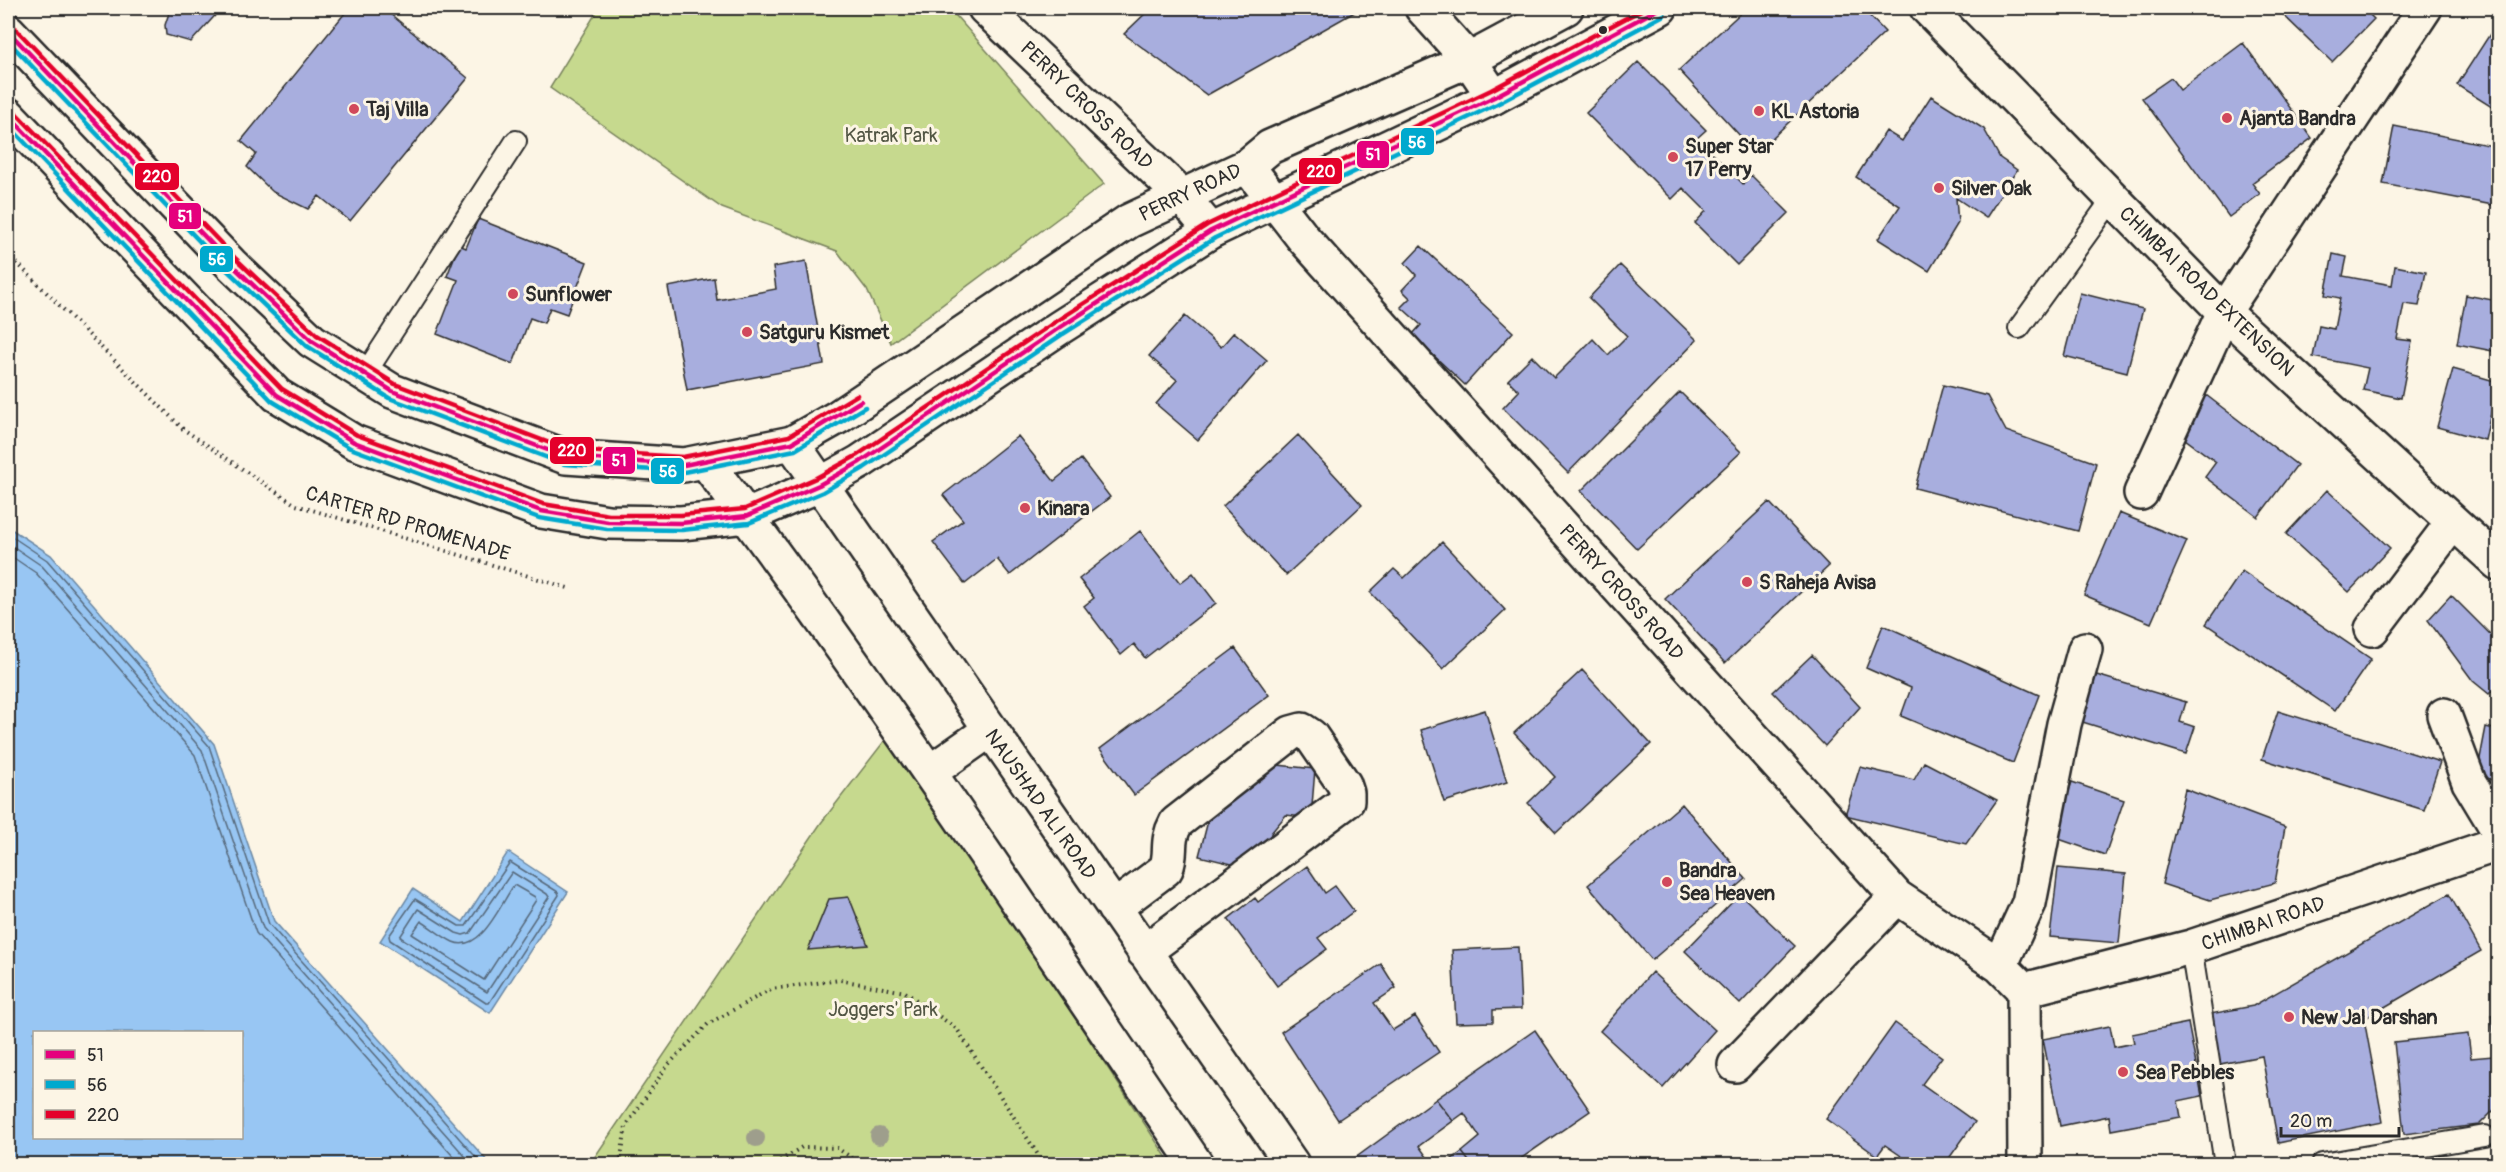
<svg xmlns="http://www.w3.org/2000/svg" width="2506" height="1172" font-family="Pangolin,sans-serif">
	<rect width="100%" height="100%" fill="#fcf5e5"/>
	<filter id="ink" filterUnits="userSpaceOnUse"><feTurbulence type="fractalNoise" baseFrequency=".0167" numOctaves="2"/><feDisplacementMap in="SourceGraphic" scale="12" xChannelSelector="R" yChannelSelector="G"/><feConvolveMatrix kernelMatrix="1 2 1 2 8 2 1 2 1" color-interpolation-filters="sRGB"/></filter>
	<g filter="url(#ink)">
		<path fill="#c6d98e" stroke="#78825c" stroke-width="1.5" d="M599,8H949L1104,184L891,343L867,290L837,251L722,208L550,88Z
			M889,735L1171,1164H590L821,823Z"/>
		<path fill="#98c6f3" stroke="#6c88a3" stroke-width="1.5" fill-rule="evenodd" d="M8,527L51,555L214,744L274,921L490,1164H8ZM34,1032H242V1138H34Z
			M508,852L568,892L490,1013L380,941L413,889L463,922Z"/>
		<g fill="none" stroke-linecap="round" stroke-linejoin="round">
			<path stroke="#57697b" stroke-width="1.5" d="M8,534L47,560L209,746L269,924L482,1164
				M8,543L42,566L202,750L263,928L472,1164
				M8,554L36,573L195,755L256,933L460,1164
				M510,862L558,892L559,895L489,1003H486L390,940L389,936L415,899L459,926H466Z
				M512,872L547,894L549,897L487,992L400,937L418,909L456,933L463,935L470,933Z
				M514,885L535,897L536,900L484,980L412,934L421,921C432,928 442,937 453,942C481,954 501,903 514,885Z"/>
		</g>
		<path fill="#a8aede" stroke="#2b2b2b" stroke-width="1.5" d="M167,8H222L191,42L166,35L165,25L170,10Z
			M349,8H383L468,78L350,221L319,196L308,209L273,192L247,167L256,154L241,141Z
			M1151,8H1359L1360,9L1207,95L1124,34Z
			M1746,8H1862L1885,32L1756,153L1679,70Z
			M2276,8H2363L2374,19L2332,62Z
			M2490,34L2498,40V111L2457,85Z
			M2243,43L2312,138L2252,183L2260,194L2229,217L2142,98L2171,78L2180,90Z
			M1638,62L1706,130L1697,138L1743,184L1751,175L1789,213L1737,265L1695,223L1706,211L1683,188L1672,199L1586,113Z
			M1931,96L1984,129L2000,158L2017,170L1986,218L1956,198L1958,223L1929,271L1878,239L1900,206L1856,177L1886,131L1902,141Z
			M2394,126L2498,147V206L2383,184Z
			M478,219L587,262L567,314L550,308L544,323L530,318L513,364L437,334L458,280L447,276L459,245L466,248Z
			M1421,246L1513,332L1465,385L1412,335L1421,325L1401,307L1410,298L1402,290L1416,275L1405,263Z
			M2333,254L2347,257L2343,276L2392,285L2395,266L2426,272L2419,306L2404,304L2397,339L2412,341L2401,398L2363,390L2368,368L2313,357L2319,326L2334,329L2340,298L2325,295Z
			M806,261L824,364L687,390L668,287L714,278L717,300L776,289L773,267Z
			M1620,265L1697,340L1568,473L1503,408L1519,391L1508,380L1532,356L1554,378L1593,339L1608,355L1627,336L1589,298Z
			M2080,293L2143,309L2127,372L2064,356Z
			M2466,295L2498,301V352L2457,344Z
			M1185,316L1221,347L1234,332L1267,360L1198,440L1156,404L1177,380L1149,356Z
			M2453,369L2498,382L2485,440L2437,427Z
			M1943,385L1987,396L2006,431L2096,463L2078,531L1915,488Z
			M1680,392L1741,452L1637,549L1581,491Z
			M2206,395L2297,465L2258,517L2205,477L2216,462L2177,433Z
			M1298,435L1362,505L1286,575L1223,506Z
			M1018,436L1054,481L1081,459L1110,497L1010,575L997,559L965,584L933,542L963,520L943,495Z
			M2327,490L2390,548L2349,592L2286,534Z
			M1769,502L1829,566L1725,663L1665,599Z
			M2119,513L2187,541L2151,623L2084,595Z
			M1140,531L1180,583L1193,573L1216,603L1145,658L1134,644L1121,655L1084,606L1094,598L1079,579Z
			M1442,542L1505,610L1443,669L1370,592L1394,569L1404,578Z
			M2242,571L2371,659L2335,711L2206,624Z
			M2451,595L2498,642V685L2489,694L2473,681L2428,620Z
			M1883,625L2039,695L2013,763L1901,716L1911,688L1866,668Z
			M1235,648L1269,695L1134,795L1100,749Z
			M1812,655L1860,707L1825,746L1773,692Z
			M1582,670L1651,744L1556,833L1528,803L1555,777L1514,733Z
			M2090,673L2186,702L2180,722L2195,727L2186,754L2076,720Z
			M1485,710L1507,782L1444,802L1421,730Z
			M2278,711L2440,762L2424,810L2262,759Z
			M2486,727L2498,730V782L2477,774Z
			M1924,762L1997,800L1966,844L1845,815L1860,767L1914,780Z
			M1257,763L1315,769L1311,818L1286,815L1271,833L1269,849L1248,868L1199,856L1210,813Z
			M2072,782L2124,800L2105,855L2053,837Z
			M2185,789L2285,827L2275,883L2210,900L2162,884Z
			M1682,804L1746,879L1652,960L1588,885Z
			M1307,866L1325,893L1335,886L1354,911L1318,938L1327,949L1277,986L1228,919L1255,898L1258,902Z
			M2058,868L2126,874L2119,943L2050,937Z
			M1740,894L1795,946L1740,1004L1685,951Z
			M2449,894L2481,951L2364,1019L2383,1122L2278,1143L2262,1056L2220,1064L2210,1014L2253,1006Z
			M849,897L868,945L808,950L829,899Z
			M1518,947L1521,1009L1493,1010V1022L1456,1023L1452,950Z
			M1381,964L1396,988L1374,1003L1393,1030L1415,1016L1439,1052L1338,1120L1281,1032Z
			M1652,972L1715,1030L1663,1088L1600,1031Z
			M2498,1014V1073L2491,1015Z
			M1895,1023L1942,1057L1922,1084L1975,1122L1945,1164H1913L1885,1145L1877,1156L1826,1119Z
			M2188,1023L2202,1096L2178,1101L2181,1117L2111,1130L2109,1116L2060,1126L2043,1039L2110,1026L2114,1047L2134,1043L2132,1034Z
			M1535,1030L1590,1111L1513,1164H1471L1462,1152L1480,1137L1464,1113L1453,1121L1436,1099Z
			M2468,1034L2471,1058L2493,1056L2498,1106L2479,1125L2404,1134L2394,1042Z
			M1436,1099L1453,1121L1419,1146L1432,1164H1347Z
			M1462,1152L1471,1164H1445Z"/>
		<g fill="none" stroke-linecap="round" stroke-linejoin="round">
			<defs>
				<path id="service" d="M2019,328L2113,198
					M365,374L516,141
					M2191,947L2225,1164
					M2322,1164L2485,1136"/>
				<path id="minor" d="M985,8L1182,196L1211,231
					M1422,8L1469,60L1494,97
					M1927,8L2224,312L2498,563
					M1247,166L1304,239L1897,897L2000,966L2024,990
					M792,443L1292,1164
					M706,462C878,690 1035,928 1196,1164
					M2141,493L2224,312L2425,8
					M2372,629L2453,522
					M2444,715L2469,782L2498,830
					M930,772L990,730
					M1114,908L1166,869C1173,852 1165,843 1176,823L1291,733L1302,730L1311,736L1344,784L1347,793V801L1144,952
					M2000,966L2029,903L2064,724L2085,649
					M2024,990L2191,947L2498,844
					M2024,990L2025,1164
					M1735,1065L1897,897"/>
				<path id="secondary" d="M8,31L231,264L312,341L392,391L566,457L684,465L792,443L838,417L1129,221L1247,166L1270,147L1469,60L1566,8
					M8,115L277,395L354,442L541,511L608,522L681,523L747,516L819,485L860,462L1059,328L1211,231L1494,97L1660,8"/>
			</defs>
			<use href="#service" stroke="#2b2b2b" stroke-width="24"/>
			<use href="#minor" stroke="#2b2b2b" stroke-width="38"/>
			<use href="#secondary" stroke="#2b2b2b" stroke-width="38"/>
			<path stroke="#2b2b2b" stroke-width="4" stroke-dasharray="1.5 4.5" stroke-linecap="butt" d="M8,254L183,429L296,505L568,588
				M620,1164L626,1126L667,1066L708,1024L771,989L840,980L905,992L957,1029L1044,1164
				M775,1164L802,1147L837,1148L861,1164"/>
			<use href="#service" stroke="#fcf5e5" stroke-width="20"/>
			<use href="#minor" stroke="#fcf5e5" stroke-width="33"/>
			<use href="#secondary" stroke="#fcf5e5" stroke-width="33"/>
			<defs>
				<path id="bus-1" d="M8,31L231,264L312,341L392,391L566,457L684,465L792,443L861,401
					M8,115L277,395L354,442L541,511L608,522L681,523L747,516L819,485L860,462L1059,328L1211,231L1494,97L1660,8"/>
				<path id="bus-2" d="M8,41L226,269L307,346L389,398L564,464L684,472L795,450L865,407
					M8,125L272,401L350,448L539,518L607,529L682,530L749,523L823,492L864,468L1063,334L1215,238L1497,104L1664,15"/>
				<path id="bus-3" d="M13,26L236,259L317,335L395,384L568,450L683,457L789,436L857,395
					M13,110L282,389L357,435L543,504L609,515H681L745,509L816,478L856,456L1055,322L1207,225L1491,90L1645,8"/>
			</defs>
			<use href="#bus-1" stroke="#fcf5e5" stroke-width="9"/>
			<use href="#bus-2" stroke="#fcf5e5" stroke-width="9"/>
			<use href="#bus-3" stroke="#fcf5e5" stroke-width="9"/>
			<use href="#bus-1" stroke="#e5007d" stroke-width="4.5"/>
			<use href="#bus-2" stroke="#00a9ce" stroke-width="4.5"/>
			<use href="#bus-3" stroke="#e4002b" stroke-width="4.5"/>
		</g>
		<g fill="#9e9e8c">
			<circle cx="879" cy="1136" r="9"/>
			<circle cx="756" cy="1138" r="9"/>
		</g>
	</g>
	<circle fill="#2b2b2b" stroke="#fcf5e5" stroke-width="2" cx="1603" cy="30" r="5"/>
	<g fill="#d1495b" stroke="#fcf5e5" stroke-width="2">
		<circle cx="354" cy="109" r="6"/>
		<circle cx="1759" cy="111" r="6"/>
		<circle cx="2227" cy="118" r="6"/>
		<circle cx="1673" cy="157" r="6"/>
		<circle cx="1939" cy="188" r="6"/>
		<circle cx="513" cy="294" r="6"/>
		<circle cx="747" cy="332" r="6"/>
		<circle cx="1025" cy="508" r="6"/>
		<circle cx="1747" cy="582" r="6"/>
		<circle cx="1667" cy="882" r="6"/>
		<circle cx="2289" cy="1017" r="6"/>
		<circle cx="2123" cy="1072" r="6"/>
	</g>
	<g text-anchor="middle" stroke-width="6" stroke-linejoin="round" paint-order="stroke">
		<g font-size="20" fill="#2b2b2b" stroke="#fcf5e5">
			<text transform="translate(1087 105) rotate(44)" y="7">PERRY CROSS ROAD</text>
			<text transform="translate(1190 192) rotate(-25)" y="7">PERRY ROAD</text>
			<text transform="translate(2207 291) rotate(44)" y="7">CHIMBAI ROAD EXTENSION</text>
			<text transform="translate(408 523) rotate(17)" y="7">CARTER RD PROMENADE</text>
			<text transform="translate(1622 592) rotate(48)" y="7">PERRY CROSS ROAD</text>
			<text transform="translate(1041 804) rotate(55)" y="7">NAUSHAD ALI ROAD</text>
			<text transform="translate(2263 923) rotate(-19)" y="7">CHIMBAI ROAD</text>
		</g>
		<g font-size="20" font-weight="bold" fill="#2b2b2b" stroke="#fcf5e5" text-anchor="start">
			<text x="366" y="116">Taj Villa</text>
			<text x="1771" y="118">KL Astoria</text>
			<text x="2239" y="125">Ajanta Bandra</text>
			<text x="1685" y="153">Super Star<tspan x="1685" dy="23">17 Perry</tspan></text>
			<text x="1951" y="195">Silver Oak</text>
			<text x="525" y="301">Sunflower</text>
			<text x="759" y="339">Satguru Kismet</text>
			<text x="1037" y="515">Kinara</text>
			<text x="1759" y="589">S Raheja Avisa</text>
			<text x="1679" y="877">Bandra<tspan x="1679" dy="23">Sea Heaven</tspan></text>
			<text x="2301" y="1024">New Jal Darshan</text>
			<text x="2135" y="1079">Sea Pebbles</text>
		</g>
		<g font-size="20" fill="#525644" stroke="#fcf5e5">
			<text x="891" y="142">Katrak Park</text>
			<text x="883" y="1016">Joggers' Park</text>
		</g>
	</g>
	<g stroke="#fcf5e5" stroke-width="2">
		<rect x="1400" y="127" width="35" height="29" rx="6" fill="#00a9ce"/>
		<rect x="1356" y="140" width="34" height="29" rx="6" fill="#e5007d"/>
		<rect x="1298" y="157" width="45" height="28" rx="6" fill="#e4002b"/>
		<rect x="134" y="162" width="46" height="29" rx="6" fill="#e4002b"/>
		<rect x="168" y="202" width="34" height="28" rx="6" fill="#e5007d"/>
		<rect x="199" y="245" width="35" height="28" rx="6" fill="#00a9ce"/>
		<rect x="549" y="436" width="46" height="29" rx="6" fill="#e4002b"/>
		<rect x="602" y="446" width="34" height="29" rx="6" fill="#e5007d"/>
		<rect x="650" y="457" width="35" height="28" rx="6" fill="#00a9ce"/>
	</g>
	<g font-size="16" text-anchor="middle" font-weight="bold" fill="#fff">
		<text x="1417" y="148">56</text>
		<text x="1373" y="160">51</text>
		<text x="1321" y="177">220</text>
		<text x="157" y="182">220</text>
		<text x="185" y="222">51</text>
		<text x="217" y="265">56</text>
		<text x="572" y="456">220</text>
		<text x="619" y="466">51</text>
		<text x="668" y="477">56</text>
	</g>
	<rect width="2506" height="1172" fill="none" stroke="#fcf5e5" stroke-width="30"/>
	<rect x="15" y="15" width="2476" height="1142" fill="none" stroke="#2b2b2b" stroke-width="2" filter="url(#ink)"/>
	<rect x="33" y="1031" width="210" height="108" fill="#fcf5e5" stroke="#a8a49b" stroke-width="1.5"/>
	<rect x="45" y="1050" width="30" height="9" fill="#e5007d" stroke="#a8a49b" stroke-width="1.5"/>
	<text x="87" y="1061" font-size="18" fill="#2b2b2b">51</text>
	<rect x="45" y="1080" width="30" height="9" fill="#00a9ce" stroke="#a8a49b" stroke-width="1.5"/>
	<text x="87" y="1091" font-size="18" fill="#2b2b2b">56</text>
	<rect x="45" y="1110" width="30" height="9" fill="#e4002b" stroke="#a8a49b" stroke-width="1.5"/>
	<text x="87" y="1121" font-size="18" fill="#2b2b2b">220</text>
	<path d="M2281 1127v9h118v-9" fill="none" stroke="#2b2b2b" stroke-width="3"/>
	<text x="2290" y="1127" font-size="18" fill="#2b2b2b" stroke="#fcf5e5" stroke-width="4.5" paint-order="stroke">20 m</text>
</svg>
